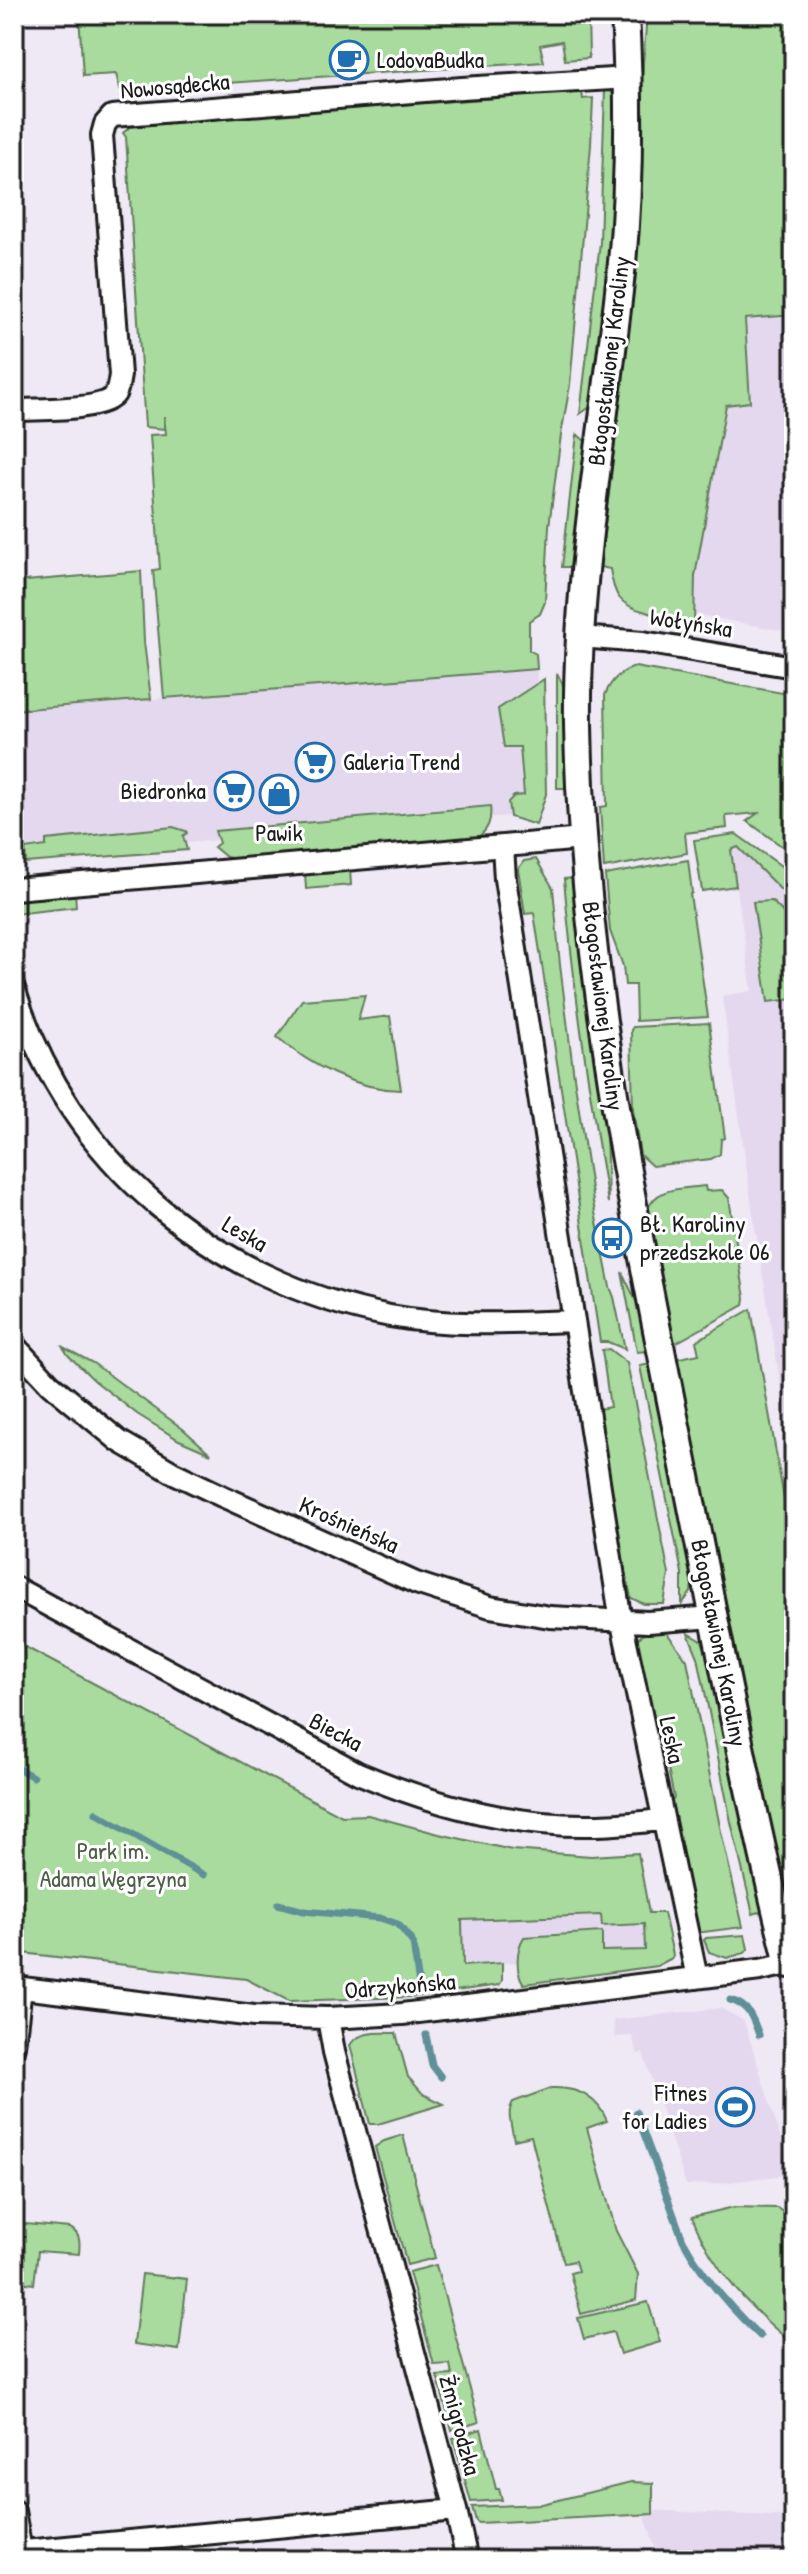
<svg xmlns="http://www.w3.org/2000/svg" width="808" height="2574" font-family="'Patrick Hand',sans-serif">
	<rect width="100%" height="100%" fill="#efe8f5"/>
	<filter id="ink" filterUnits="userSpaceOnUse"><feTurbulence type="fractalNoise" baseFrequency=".0125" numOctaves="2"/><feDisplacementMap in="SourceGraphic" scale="16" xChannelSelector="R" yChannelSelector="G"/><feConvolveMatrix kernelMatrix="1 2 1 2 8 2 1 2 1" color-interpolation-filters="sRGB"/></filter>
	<g filter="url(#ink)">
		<path fill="#e4d8ee" d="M794,315V633L694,614L695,576L726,404L750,402L745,318Z
			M537,669L532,814L216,840L14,861V710Z
			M738,847L794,903V1468L753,1214L722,996L752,991L731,849Z
			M649,1914L656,1950L462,1967L461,1920Z
			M721,2008L744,2021L792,2174L713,2184L686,2185L643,2053L638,2054L632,2036L615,2037L613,2020Z
			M643,2510L794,2517V2560H659Z"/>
		<path fill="#a8db9d" stroke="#627c5c" stroke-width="2" d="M79,14H588L589,58L565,60L562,41L540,45L544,62L120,90L116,74L83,76Z
			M647,14H794V315L745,319L750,402L726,405L695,576L694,626L663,622C658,615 654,615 646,612C619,605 614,596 610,569L600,567L635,276L642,76Z
			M605,89L612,92L617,101L610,262L593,405L580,414L600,242Z
			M582,92L583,99L593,98L591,145L570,385L561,435L549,526L545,602L540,614L529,621V650L536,654L537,669L164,698L153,570L160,569L150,435L166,434L164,416V429L145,427L126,137L123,133L130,127L267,114Z
			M577,434L586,442L587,449L573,567H562Z
			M141,571L144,642L151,699L14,710V582Z
			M635,667L794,695V855L747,821L758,813L726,816L727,828L685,833L687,853L604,868L600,807L607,806L605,695C611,680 620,672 635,667Z
			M557,673L566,691L568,788H557Z
			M544,679L546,794L536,825L510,817L508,802L514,796L524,795L520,747H504L498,709Z
			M490,806C492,821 488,830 476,839L237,859L226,857L214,847L219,843L215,831Z
			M173,827L186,831L187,833L183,836L187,850L26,863L25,849L46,846V840Z
			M736,834L794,875V903L738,847L731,850L736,886L702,891L694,840Z
			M536,859L553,888L560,965L574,1077L593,1202L610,1287L614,1297L625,1349L608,1342H600L534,913L525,914L518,869L524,861Z
			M688,860L692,893L690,894L708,1017L636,1021L635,985H625L623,966L610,931L605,875Z
			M350,869L351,885L306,889L305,873Z
			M575,878L606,1128L608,1203C590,1096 573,988 564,879Z
			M75,892L76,907L14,914V899Z
			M772,901L794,924V999L768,1002L753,902Z
			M365,995L358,1020L390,1016L401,1090C355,1089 311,1066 277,1037L302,1000Z
			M709,1023L725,1138L721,1139L720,1154L711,1159L652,1166L640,1155L633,1109L631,1030L633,1027Z
			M705,1186L706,1191L722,1190L729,1198L745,1298L744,1305L672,1345L647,1212C654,1186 683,1189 705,1186Z
			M622,1272L640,1309L648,1351L637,1352Z
			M751,1309L787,1516L794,1544V1903L786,1906L764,1809L675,1359L699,1354L696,1341Z
			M63,1347L93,1363L183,1429L211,1454L179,1440L137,1414L95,1381L68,1355Z
			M609,1349L627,1363L669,1574L664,1604H644L631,1598L627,1578L620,1577L596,1412L599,1409L610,1407L602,1350Z
			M651,1364L693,1574L691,1592L682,1604V1573L640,1366Z
			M649,1631L666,1632L687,1660L720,1827L743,1927L696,1933L668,1807L674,1798L666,1758L656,1752L634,1648L637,1639Z
			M688,1633L702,1641L710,1661L763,1911L753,1914L731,1822L698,1657Z
			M14,1641L342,1816L368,1815L439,1834L512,1850L591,1856L638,1853L649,1913H664L673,1955L672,1958L657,1966L524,1984C515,1972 516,1949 524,1937L602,1932V1951L645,1950L644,1924L602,1926L601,1915L462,1920L463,1966L502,1963V1981L499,1985L411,1997L289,2001L246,1979L14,1952Z
			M745,1935L748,1949L745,1953L727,1958L709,1952L704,1940L706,1938Z
			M396,2033L408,2077L423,2094L444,2104L378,2124H370L350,2045C359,2030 381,2033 396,2033Z
			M551,2088C577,2087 597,2096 607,2121L587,2128L616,2231L638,2274L636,2300L581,2314L570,2273L578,2271L575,2261L564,2263L531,2136L514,2140C512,2127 506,2113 513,2102Z
			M403,2135L435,2258L407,2265L375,2147L384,2141Z
			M734,2207L777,2208L794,2220V2345C751,2309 713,2271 692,2217Z
			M14,2223L70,2228C81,2234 80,2243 79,2254L38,2251L34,2284L14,2281Z
			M436,2265L479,2422L452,2430L437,2376L452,2375L450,2364L434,2365L409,2272Z
			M142,2274L187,2279L179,2350L134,2344Z
			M648,2302L660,2342L620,2354L613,2332L584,2339L578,2318Z
			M481,2429L496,2489H499L502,2500L471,2502L453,2438Z
			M631,2482L653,2483V2514L479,2523L476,2521L472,2507L542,2504Z"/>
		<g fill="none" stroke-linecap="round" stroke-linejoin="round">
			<path stroke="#5f8f97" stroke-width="7" d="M14,1766L33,1777
				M96,1813L204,1875
				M278,1904L304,1911L380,1918L398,1924L413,1943L419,1985
				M730,2000C749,2005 753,2018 759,2035
				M426,2035L432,2065L441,2077
				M636,2112L683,2240C703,2277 729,2307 760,2336"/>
			<defs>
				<path id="minor" d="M14,410C34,409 105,411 115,394C118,390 119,381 120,375L102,135L105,124L112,116L462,88L629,78
					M580,637L643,642L794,667
					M503,846L505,879L619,1609L697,1978
					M14,889L583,839
					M14,988C67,1162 215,1282 390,1316C450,1327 513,1323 573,1321
					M14,1345L50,1384L119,1441L172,1472L222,1496L416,1583L490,1607L550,1617L648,1622L714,1617
					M14,1587L358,1773C432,1804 513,1827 594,1825C617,1825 640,1822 663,1820
					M14,1987L254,2016L328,2018L402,2014L760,1970L794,1963
					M14,2046L21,1988
					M456,2510L467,2560
					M14,2511L21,2551
					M14,2552L456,2510L334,2052L328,2018"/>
				<path id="tertiary" d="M625,14C630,106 630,199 619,291C603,436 576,579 578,725C582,957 628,1184 673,1411C710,1596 744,1781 789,1964"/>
			</defs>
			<use href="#minor" stroke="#1c1c1c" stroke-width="26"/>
			<use href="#tertiary" stroke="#1c1c1c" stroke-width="32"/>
			<use href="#minor" stroke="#fff" stroke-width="20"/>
			<use href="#tertiary" stroke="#fff" stroke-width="26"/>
		</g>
	</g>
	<defs>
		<symbol id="cafe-ring" viewBox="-11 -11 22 22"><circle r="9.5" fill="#fff" stroke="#1f6fb2" stroke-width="1.5"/><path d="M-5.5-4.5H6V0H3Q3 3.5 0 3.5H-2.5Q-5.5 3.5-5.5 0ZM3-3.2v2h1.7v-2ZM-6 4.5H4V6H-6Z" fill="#1f6fb2"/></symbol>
		<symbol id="supermarket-ring" viewBox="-11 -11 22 22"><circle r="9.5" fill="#fff" stroke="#1f6fb2" stroke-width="1.5"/><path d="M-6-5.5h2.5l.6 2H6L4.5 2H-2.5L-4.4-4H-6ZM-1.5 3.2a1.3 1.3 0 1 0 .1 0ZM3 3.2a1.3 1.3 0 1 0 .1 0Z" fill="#1f6fb2"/></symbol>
		<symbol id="shop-ring" viewBox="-11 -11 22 22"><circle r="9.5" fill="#fff" stroke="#1f6fb2" stroke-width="1.5"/><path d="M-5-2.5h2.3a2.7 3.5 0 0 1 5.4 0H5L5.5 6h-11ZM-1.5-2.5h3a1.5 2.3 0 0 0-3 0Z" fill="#1f6fb2"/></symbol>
		<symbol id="bus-ring" viewBox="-11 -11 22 22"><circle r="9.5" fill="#fff" stroke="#1f6fb2" stroke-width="1.5"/><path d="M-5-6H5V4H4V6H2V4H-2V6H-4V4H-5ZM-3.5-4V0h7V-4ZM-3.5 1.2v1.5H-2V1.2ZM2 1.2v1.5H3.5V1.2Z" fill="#1f6fb2"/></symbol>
		<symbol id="stadium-ring" viewBox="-11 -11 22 22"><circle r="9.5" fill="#fff" stroke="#1f6fb2" stroke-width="1.5"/><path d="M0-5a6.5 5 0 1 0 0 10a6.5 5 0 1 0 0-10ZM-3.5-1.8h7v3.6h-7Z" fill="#1f6fb2"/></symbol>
	</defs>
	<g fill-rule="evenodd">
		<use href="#cafe-ring" x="327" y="38" width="44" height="44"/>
		<use href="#supermarket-ring" x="293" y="740" width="44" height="44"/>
		<use href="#supermarket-ring" x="212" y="769" width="44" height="44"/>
		<use href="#shop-ring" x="257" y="772" width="44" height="44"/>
		<use href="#bus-ring" x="590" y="1216" width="44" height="44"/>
		<use href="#stadium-ring" x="713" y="2085" width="44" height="44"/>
	</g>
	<g text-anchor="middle" stroke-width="6" stroke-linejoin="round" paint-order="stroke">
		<g font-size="24" fill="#1c1c1c" stroke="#fff" text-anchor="start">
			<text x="377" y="68">LodovaBudka</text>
			<text x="343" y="770">Galeria Trend</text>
			<text x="206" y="799" text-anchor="end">Biedronka</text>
			<text x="279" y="841" text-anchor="middle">Pawik</text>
			<text x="640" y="1232">Bł. Karoliny<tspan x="640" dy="28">przedszkole 06</tspan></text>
			<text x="707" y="2101" text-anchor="end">Fitnes<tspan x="707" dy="28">for Ladies</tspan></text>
		</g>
		<g font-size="24" fill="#1c1c1c" stroke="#fff">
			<text transform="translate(175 86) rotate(-5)" y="8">Nowosądecka</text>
			<text transform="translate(609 361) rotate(-83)" y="8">Błogosławionej Karoliny</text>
			<text transform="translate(691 623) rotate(9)" y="8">Wołyńska</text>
			<text transform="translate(603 1006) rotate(83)" y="8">Błogosławionej Karoliny</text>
			<text transform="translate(245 1234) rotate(30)" y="8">Leska</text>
			<text transform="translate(349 1525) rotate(24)" y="8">Krośnieńska</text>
			<text transform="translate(719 1643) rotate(79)" y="8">Błogosławionej Karoliny</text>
			<text transform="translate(336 1732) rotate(28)" y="8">Biecka</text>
			<text transform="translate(672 1740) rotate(78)" y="8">Leska</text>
			<text transform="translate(400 1986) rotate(-5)" y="8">Odrzykońska</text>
			<text transform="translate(460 2425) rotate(75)" y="8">Żmigrodzka</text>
		</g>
		<g font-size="24" fill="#4d5f49" stroke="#fff">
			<text x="113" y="1859">Park im.<tspan x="113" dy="28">Adama Węgrzyna</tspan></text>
		</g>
	</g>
	<rect width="808" height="2574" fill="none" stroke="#fff" stroke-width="48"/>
	<rect x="24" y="24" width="760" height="2526" fill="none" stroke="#1c1c1c" stroke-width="3" filter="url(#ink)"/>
</svg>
